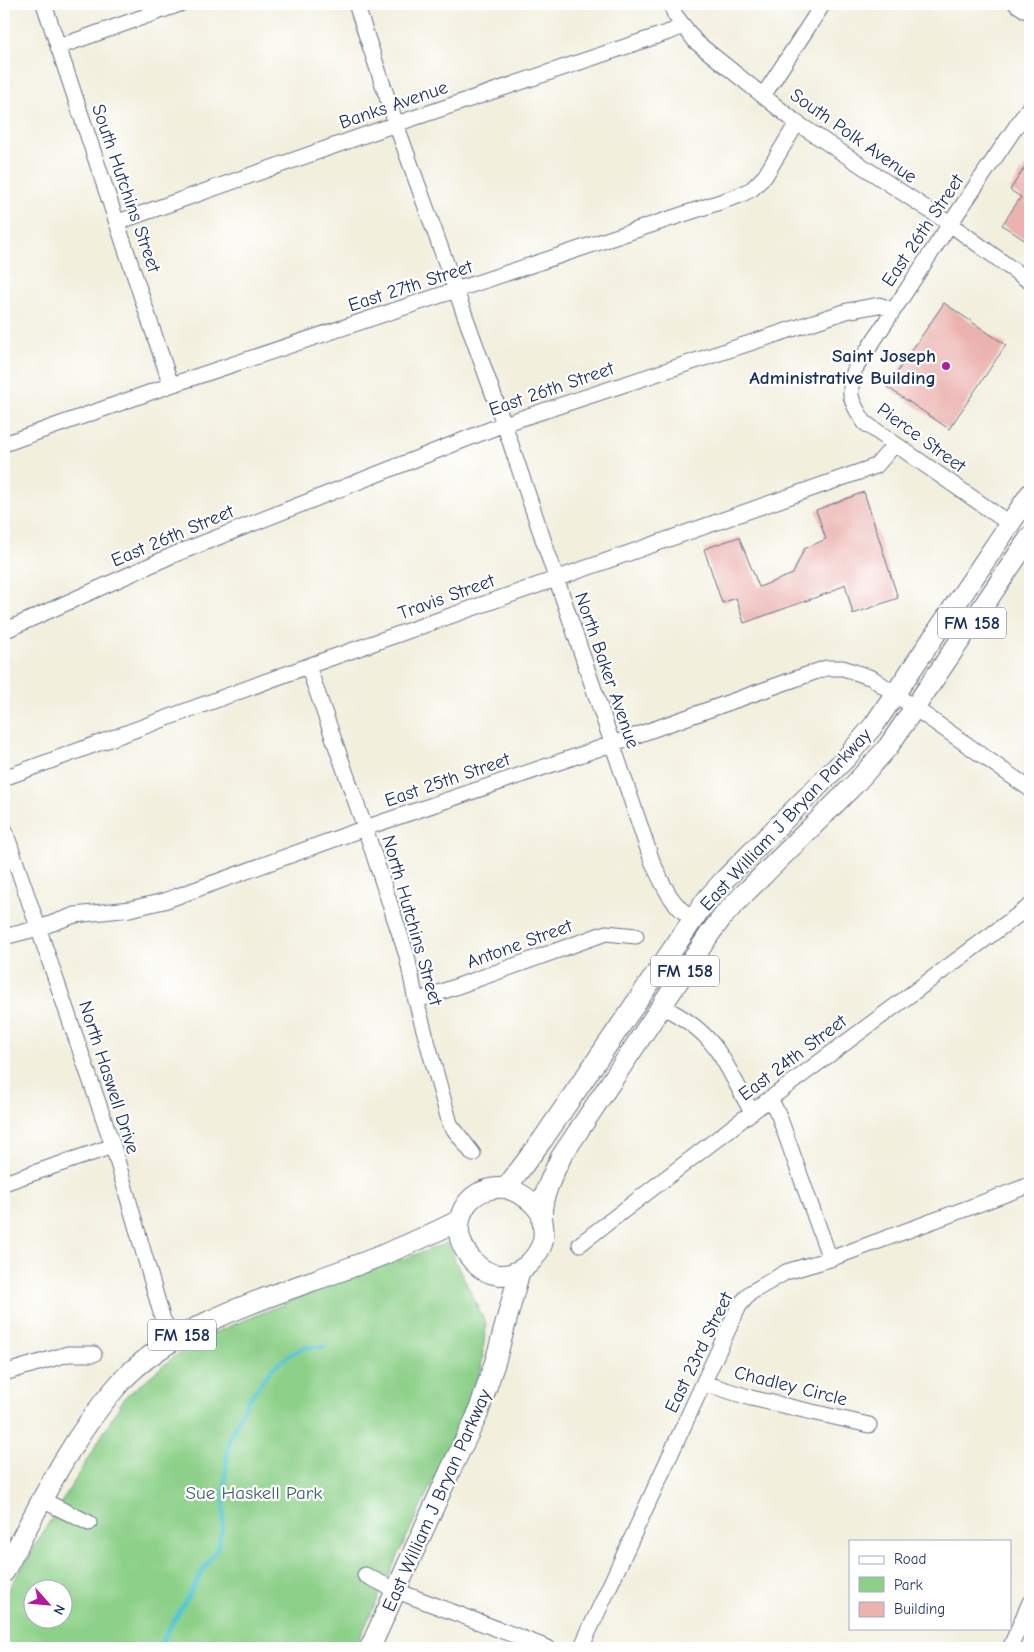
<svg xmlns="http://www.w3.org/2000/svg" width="1034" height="1652" font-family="'Comic Neue',sans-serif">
	<rect width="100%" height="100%" fill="#fff"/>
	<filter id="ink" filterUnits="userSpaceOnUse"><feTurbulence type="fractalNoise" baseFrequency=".02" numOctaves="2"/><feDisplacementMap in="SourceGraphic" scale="10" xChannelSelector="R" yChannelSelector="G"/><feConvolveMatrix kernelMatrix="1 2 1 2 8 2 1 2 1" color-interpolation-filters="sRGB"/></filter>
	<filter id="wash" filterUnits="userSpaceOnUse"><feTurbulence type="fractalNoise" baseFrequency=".0096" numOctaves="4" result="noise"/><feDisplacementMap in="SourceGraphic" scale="20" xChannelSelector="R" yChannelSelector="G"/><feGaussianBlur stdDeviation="1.12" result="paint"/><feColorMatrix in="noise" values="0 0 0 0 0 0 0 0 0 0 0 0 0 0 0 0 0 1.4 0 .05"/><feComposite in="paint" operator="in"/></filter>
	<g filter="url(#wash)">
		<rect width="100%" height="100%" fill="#f2efdd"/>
		<path fill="#8dd089" stroke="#548074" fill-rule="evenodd" d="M447,1243L486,1324L481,1369L463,1416L355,1648H4V1597L125,1397L192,1342L315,1291ZM32,1590H62V1620H32Z"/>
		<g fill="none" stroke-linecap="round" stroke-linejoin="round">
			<path stroke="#5ac6d3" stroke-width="4.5" d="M158,1648L205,1567L217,1549L223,1527L226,1469L229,1440L246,1404L271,1369L291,1354L306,1347H325"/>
		</g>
		<g id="blocks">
			<path fill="#ebb2af" d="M1030,159V244L1002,225L1021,197L1010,190Z
				M944,303L1006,345L949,429L887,387Z
				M864,492L898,598L853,614L845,584L831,592L744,623L736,598L722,603L704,549L739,537L759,587L793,574L804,549L826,539L816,510Z"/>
		</g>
	</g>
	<g filter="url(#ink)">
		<use href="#blocks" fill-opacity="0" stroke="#66728a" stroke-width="1"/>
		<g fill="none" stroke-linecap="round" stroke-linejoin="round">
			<defs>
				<path id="minor" d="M44,4L171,385
					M356,4L396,124L504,424L652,861C662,883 671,905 692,918
					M671,4L675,15L696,42L797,123L950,224L1030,282
					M1016,4L1030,13
					M58,47L180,4
					M763,96L823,4
					M118,222L396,124L672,31L682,26
					M4,444L171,385L738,196L752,189L765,176L797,123
					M1010,524L865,423C850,401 847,394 855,369L950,224L1030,106
					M4,631L173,555L504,424L847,311L879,305L893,310
					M308,666L365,828L407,956L416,1001L450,1124L473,1154
					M4,778L308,666L876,466L895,444
					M4,828L113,1146L163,1320L175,1338
					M4,937L39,928L75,915L130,909L164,901L365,828L612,744L826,668H843L872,678L1030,789
					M416,1001L606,933L636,936
					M662,1006C678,1015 694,1024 707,1038C724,1055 739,1091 752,1112
					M770,1098L779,1116L830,1259
					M4,1183L113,1146
					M580,1244L752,1112L1030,906
					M4,1373L68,1354H94
					M704,1383L751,1398L869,1425
					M42,1500L89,1523
					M365,1575L397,1591L548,1648
					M581,1648L739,1306L750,1293L786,1272L830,1259L1030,1185
					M1010,1648L1030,1602"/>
				<path id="major" d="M1030,494L874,725L846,758L725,879L707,899L543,1139L506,1188C481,1186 461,1200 459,1226C458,1239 464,1251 473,1261C496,1287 530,1274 542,1244C546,1233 542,1225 542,1215C541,1197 554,1172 561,1157L711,932L724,915L745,893L854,785L888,747L1030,537
					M506,1188C521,1193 533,1200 542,1215
					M4,1572C38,1508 69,1440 118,1385C173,1323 273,1296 349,1268C387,1254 424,1238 460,1220
					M370,1648L450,1471L477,1416L496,1359L520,1270"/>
			</defs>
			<use href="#minor" stroke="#66728a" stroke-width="17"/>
			<use href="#major" stroke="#66728a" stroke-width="22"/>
			<use href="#minor" stroke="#fff" stroke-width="15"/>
			<use href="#major" stroke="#fff" stroke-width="20"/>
		</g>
	</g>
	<circle fill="#b5179e" stroke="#fff" stroke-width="2" cx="946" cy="366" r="5"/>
	<g text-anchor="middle" stroke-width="4.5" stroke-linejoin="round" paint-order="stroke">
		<g fill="#fff" stroke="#5f6d8e" stroke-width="1">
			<rect x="938" y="607.5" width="68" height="31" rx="4"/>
			<rect x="651" y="955.5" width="68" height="31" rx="4"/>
			<rect x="148" y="1319.5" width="68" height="31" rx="4"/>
		</g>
		<g font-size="18" font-weight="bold" fill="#1b2f5e">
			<text x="972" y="629">FM 158</text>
			<text x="685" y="977">FM 158</text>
			<text x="182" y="1341">FM 158</text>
		</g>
		<g font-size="19" fill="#1b2f5e" stroke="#fff">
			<text transform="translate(393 104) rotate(-19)" y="7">Banks Avenue</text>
			<text transform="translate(854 135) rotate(35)" y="7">South Polk Avenue</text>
			<text transform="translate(127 188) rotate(71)" y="7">South Hutchins Street</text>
			<text transform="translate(922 230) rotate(-56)" y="7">East 26th Street</text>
			<text transform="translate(410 285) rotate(-18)" y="7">East 27th Street</text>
			<text transform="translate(551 388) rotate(-19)" y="7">East 26th Street</text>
			<text transform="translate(922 437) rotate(36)" y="7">Pierce Street</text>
			<text transform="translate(172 535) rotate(-23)" y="7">East 26th Street</text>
			<text transform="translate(446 596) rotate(-20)" y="7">Travis Street</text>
			<text transform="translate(608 670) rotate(71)" y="7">North Baker Avenue</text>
			<text transform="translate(447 779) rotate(-19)" y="7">East 25th Street</text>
			<text transform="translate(785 819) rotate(-47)" y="7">East William J Bryan Parkway</text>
			<text transform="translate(413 920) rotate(74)" y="7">North Hutchins Street</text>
			<text transform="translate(519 943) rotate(-20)" y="7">Antone Street</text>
			<text transform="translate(792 1057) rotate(-37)" y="7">East 24th Street</text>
			<text transform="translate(110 1077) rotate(72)" y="7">North Haswell Drive</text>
			<text transform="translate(698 1352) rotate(-64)" y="7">East 23rd Street</text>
			<text transform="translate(791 1385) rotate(14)" y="7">Chadley Circle</text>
			<text transform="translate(436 1500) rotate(-66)" y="7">East William J Bryan Parkway</text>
		</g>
		<g font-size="19" font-weight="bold" fill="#1b2f5e" stroke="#fff" text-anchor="end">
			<text x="936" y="362">Saint Joseph<tspan x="936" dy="22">Administrative Building</tspan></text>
		</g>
		<g font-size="19" fill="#3d5f6b" stroke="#fff">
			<text x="254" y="1499">Sue Haskell Park</text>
		</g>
	</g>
	<rect width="1034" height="1652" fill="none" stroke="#fff" stroke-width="20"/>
	<rect x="849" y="1540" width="162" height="90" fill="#ffffff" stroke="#a4acbf"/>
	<rect x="859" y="1556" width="25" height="8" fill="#ffffff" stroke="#a4acbf"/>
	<text x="894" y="1564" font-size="15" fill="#1b2f5e">Road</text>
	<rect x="859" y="1577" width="25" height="15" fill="#8dd089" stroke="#a4acbf"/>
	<text x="894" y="1590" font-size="15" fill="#1b2f5e">Park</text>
	<rect x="859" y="1602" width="25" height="15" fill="#ebb2af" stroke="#a4acbf"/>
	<text x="894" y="1614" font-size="15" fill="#1b2f5e">Building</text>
	<g transform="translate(48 1604) rotate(117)"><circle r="24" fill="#ffffff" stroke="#a4acbf"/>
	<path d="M0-4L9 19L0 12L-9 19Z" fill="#b5179e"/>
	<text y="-8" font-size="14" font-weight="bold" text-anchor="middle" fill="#1b2f5e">N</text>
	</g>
</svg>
